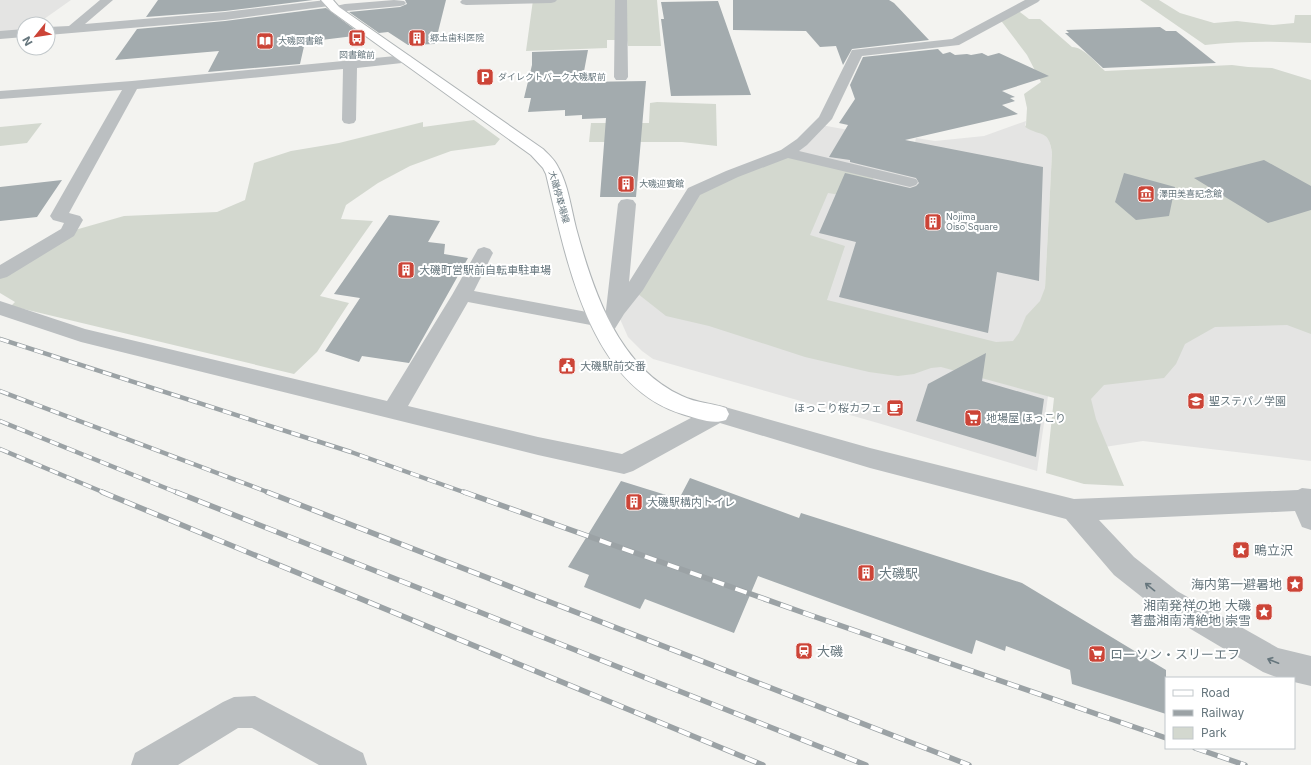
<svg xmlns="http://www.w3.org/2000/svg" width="1311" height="765" font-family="Inter,'Noto Sans JP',sans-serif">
	<rect width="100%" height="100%" fill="#f3f3f0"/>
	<path fill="#e4e4e3" d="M0,0H71L37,24H24V33L0,35Z
		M1026,121L1025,127L1045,135L1049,139L1052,153L1045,288L1048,396L1037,471L878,423L653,359L642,351L628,337L616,310L773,160L821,125L915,142L916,138L935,141L984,136Z
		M1190,301L1311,319V461L1143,441L1098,448L1066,362Z"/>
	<path fill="#d3d8cf" d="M533,0H657L661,46H628L627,40H607V48L526,51Z
		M1140,0H1159L1180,13L1214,23L1237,21L1273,25L1294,23L1295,15H1311V43C1275,41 1240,41 1205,45Z
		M1016,9L1029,19H1040L1072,47C1084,47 1097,64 1105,71L1232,65L1248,67L1272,68L1311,80V334L1287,325L1215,327L1185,344L1176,364L1164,378L1104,385L1091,399L1096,419L1124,486L1084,484L1046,473L1054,398L941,367L931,368L914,374L898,376L869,372L805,357L709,326L666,316L633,290L694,192L787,153L875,175L867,191L853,197L828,193L810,235L845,246L827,300L996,342L1013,341L1019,333L1026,316L1040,301L1045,288L1052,153C1049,129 1041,137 1025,127L1026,125L1027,108L1024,94L1041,82L1027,55L999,18Z
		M657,102L716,104L717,146L682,142H589L591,123H649L650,103Z
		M474,120L500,139L495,145L451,151L410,166L378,183L346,205L341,219L373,221L320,296L349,303L317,352L294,374L11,306L15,302L0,293V273L68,232L124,216L217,212L245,200L254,163L291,151L339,143L423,122V127Z
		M42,123L27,143L0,146V127Z"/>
	<path fill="#a3abae" d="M158,0H313L225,11L146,17Z
		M405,0H446L435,44L408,45L388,32L379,33L349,12L400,7L407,4Z
		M733,0H889L894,3L929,40L852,49L843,65L836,46L820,47L806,31L733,30Z
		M718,1L751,95L671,96L661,19H664L661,2Z
		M326,8L362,35L305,42L300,64L208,72L219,51L115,60L137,29L225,21Z
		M1160,27L1166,31H1176L1216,63L1103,68L1065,33H1069L1066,30Z
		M938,49L943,54L950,52L955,55L967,54L971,55L982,53L988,56L999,53L1049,76L1002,91L1015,97L1010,98L1015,101L1002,105L1018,114L905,140L1043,167L1039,281L997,272L988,333L839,297L856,242L819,233L845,173L910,188L916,186L919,183L916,178L850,162V160L829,157L848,125L839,123L855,99L850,85L863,57Z
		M588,50L582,82L646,81L636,197H600L606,118L582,119V115L565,116V110L528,112L531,98H524L532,65V52Z
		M1264,160L1311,186V210L1268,223L1194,178Z
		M1124,173L1175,187L1169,216L1136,220L1115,202Z
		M62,180L37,217L0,221V187Z
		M389,215L440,221L428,242L445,244L444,254L468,258L409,363L362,356L359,362L325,351L360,298L334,294Z
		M986,353L982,381L1044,399L1036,457L916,421L928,384Z
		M690,478L799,518L801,513L1022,583L1166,670V714L1072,684L1070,670L1006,646L1005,651L976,640L972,654L758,576L734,633L645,599L640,609L584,587L589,575L568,567L621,481L679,499Z"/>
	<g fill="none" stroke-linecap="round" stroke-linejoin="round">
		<defs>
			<path id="major" d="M321,0H333L339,7L543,149C548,154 555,160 558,167C568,184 571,208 576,228C593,291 618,367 682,396C696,403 712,403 726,408L729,414L726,420C712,425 696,418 682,414C588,385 566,257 546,174L543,168L531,155L331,11Z"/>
		</defs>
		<use href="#major" stroke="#afb4b6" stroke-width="2"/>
		<path fill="#bbbfc1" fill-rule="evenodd" d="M100,0H113L85,24L225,12L326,0L333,1L335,3L333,5L329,6L225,20L48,35V27L69,26Z
			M394,0L404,1L406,3L404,5L400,6L335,12L331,11L329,9L331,7L345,4Z
			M462,0H557L555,2L551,3L466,5L462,4L460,2Z
			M615,0H627L628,77L626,80H616L614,77Z
			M1025,0H1040L1038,2L959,45L862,56L832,119L807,145L799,151L916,179L918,182L916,185L910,187L788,158L738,177L700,195L643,290L624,314L611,335L604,337L597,335L594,330L596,326L468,302L408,406L538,437L622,454L710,408L718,405L870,448L1074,499L1298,490L1302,488L1311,489V530L1302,527L1295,511L1099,520L1134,557L1177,591L1278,648L1311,656V686L1294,682V678H1279L1263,672L1157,609L1114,575L1066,519L870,468L720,423L633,471L624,474L538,455L81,342L0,315V301L85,329L387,401L452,295L478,249L484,247L490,249L493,253L474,291L603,315L606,310L618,204L621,200L627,199L633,200L636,204L629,282L688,188L726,171L781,150L797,139L819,117L852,50L952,39Z
			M24,29V37L0,39V31Z
			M406,55L411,56L412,59L411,62L357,68L356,120L354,123L349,124L344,123L342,120L343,69L137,89L69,213L80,216L83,220L74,236L7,277L0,279V265L61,229L64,223L53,220L50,216L122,90L0,99V91L132,81Z
			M255,696L363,753L367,765H319L252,728H238L178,765H131L135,753L223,702L234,697Z"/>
		<use href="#major" fill="#fff" fill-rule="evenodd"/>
		<defs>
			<path id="rail-far1" d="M0,339L351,452L466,493
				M0,391L270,493
				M0,421L178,493
				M0,449L105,493"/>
			<path id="rail" d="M102,492L763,765
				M176,492L866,765
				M267,492L969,765
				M464,492L807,614L1166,738
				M1195,748L1245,765"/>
		</defs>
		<use href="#rail-far1" stroke="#9ba2a5" stroke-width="4.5"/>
		<use href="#rail" stroke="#9ba2a5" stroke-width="5.5"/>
		<use href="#rail-far1" stroke="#fff" stroke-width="3" stroke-dasharray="9" stroke-linecap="butt"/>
		<use href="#rail" stroke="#fff" stroke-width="4" stroke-dasharray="12" stroke-linecap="butt"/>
	</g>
	<defs><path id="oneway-shaft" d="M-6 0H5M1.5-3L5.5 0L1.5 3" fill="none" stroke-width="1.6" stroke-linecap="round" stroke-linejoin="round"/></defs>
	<g stroke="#66767d">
		<use href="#oneway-shaft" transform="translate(1150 587) rotate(-141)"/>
		<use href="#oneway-shaft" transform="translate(1273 661) rotate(-158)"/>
	</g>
	<defs>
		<symbol id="bus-square" viewBox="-11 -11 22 22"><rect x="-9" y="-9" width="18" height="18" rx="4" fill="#cc4437" stroke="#fff"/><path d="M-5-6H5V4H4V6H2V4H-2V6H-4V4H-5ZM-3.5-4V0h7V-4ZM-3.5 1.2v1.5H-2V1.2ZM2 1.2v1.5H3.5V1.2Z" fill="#fff"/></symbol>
		<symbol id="building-square" viewBox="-11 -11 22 22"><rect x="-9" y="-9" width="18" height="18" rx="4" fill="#cc4437" stroke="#fff"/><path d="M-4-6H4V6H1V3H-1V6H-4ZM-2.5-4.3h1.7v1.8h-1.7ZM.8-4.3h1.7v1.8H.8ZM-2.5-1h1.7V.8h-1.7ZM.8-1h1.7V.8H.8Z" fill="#fff"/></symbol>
		<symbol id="library-square" viewBox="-11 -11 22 22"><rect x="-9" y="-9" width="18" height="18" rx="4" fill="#cc4437" stroke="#fff"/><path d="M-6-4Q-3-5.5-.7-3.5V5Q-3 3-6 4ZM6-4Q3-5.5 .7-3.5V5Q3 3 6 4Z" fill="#fff"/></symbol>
		<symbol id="parking-square" viewBox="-11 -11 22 22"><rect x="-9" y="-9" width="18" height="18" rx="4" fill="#cc4437" stroke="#fff"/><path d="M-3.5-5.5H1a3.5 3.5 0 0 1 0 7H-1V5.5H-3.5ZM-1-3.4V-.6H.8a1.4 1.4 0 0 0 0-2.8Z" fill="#fff"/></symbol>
		<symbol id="museum-square" viewBox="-11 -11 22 22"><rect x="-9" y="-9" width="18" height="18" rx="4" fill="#cc4437" stroke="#fff"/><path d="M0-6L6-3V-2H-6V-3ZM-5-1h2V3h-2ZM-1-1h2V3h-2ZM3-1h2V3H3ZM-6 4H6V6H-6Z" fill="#fff"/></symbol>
		<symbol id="civic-square" viewBox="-11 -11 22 22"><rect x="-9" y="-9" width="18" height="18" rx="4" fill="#cc4437" stroke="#fff"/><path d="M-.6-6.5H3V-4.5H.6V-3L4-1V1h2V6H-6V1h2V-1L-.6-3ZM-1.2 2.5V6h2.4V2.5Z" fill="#fff"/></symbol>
		<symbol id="school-square" viewBox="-11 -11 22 22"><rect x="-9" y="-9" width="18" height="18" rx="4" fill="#cc4437" stroke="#fff"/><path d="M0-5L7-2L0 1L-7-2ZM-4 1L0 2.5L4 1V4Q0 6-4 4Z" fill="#fff"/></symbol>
		<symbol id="cafe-square" viewBox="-11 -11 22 22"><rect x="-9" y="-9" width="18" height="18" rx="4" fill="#cc4437" stroke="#fff"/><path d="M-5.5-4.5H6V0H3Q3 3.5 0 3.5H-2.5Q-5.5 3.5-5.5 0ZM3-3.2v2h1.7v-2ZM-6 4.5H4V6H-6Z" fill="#fff"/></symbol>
		<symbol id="supermarket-square" viewBox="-11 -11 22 22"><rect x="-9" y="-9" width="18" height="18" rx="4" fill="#cc4437" stroke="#fff"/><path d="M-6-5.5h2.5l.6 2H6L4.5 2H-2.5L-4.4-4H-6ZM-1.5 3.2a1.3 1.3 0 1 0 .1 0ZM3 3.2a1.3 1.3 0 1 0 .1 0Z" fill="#fff"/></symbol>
		<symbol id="sight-square" viewBox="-11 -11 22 22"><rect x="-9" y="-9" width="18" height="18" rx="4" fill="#cc4437" stroke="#fff"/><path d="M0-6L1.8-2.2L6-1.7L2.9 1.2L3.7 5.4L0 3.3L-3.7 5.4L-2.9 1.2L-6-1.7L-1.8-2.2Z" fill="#fff"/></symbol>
		<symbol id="station-square" viewBox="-11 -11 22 22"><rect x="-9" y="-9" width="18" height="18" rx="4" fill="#cc4437" stroke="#fff"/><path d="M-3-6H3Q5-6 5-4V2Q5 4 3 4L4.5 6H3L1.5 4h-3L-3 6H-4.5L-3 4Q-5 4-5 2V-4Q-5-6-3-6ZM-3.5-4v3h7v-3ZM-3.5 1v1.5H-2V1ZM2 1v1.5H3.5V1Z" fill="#fff"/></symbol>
	</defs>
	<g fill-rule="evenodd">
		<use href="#bus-square" x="347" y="28" width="20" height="20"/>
		<use href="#building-square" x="407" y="28" width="20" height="20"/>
		<use href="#library-square" x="255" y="31" width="20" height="20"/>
		<use href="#parking-square" x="475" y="67" width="20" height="20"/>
		<use href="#building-square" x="616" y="174" width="20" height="20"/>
		<use href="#museum-square" x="1136" y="184" width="20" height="20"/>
		<use href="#building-square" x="923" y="212" width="20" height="20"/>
		<use href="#building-square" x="396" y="260" width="20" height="20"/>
		<use href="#civic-square" x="557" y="356" width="20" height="20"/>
		<use href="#school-square" x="1186" y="391" width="20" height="20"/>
		<use href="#cafe-square" x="885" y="398" width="20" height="20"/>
		<use href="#supermarket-square" x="963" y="408" width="20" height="20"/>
		<use href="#building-square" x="624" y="492" width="20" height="20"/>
		<use href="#sight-square" x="1231" y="540" width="20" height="20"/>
		<use href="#building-square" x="856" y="563" width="20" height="20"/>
		<use href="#sight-square" x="1285" y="574" width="20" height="20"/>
		<use href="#sight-square" x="1254" y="602" width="20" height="20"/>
		<use href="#station-square" x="794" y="641" width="20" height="20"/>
		<use href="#supermarket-square" x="1087" y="644" width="20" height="20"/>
	</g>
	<g text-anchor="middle" stroke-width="4" stroke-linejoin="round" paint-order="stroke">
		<g font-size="9" fill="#66767d" stroke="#fff" text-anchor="start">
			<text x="430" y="41">郷圡歯科医院</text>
			<text x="278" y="44">大磯図書館</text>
			<text x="357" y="58" text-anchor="middle">図書館前</text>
			<text x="498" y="80">ダイレクトバーク大磯駅前</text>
			<text x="639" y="187">大磯迎賓館</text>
			<text x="1159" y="197">澤田美喜記念館</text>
			<text x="946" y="220">Nojima<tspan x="946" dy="10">Oiso Square</tspan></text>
		</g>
		<g font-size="9" fill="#66767d" stroke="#fff">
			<text transform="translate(559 197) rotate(74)" y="3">大磯停車場線</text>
		</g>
		<g font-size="11" fill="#66767d" stroke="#fff" text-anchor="start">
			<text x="419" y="274">大磯町営駅前自転車駐車場</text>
			<text x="580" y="370">大磯駅前交番</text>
			<text x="1209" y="405">聖ステパノ学園</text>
			<text x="882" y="412" text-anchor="end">ほっこり桜カフェ</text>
			<text x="986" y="422">地場屋 ほっこり</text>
			<text x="647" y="506">大磯駅構内トイレ</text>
		</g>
		<g font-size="13" fill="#66767d" stroke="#fff" text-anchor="start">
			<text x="1254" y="555">鴫立沢</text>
			<text x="879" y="578">大磯駅</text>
			<text x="1282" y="589" text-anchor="end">海内第一避暑地</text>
			<text x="1251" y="610" text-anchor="end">湘南発祥の地 大磯<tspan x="1251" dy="15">著盡湘南清絶地 崇雪</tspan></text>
			<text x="817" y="656">大磯</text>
			<text x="1110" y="659">ローソン・スリーエフ</text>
		</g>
	</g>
	<rect x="1165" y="677" width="130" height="72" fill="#ffffff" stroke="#c2c8cb"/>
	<rect x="1173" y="690" width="20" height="6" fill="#ffffff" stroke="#c2c8cb"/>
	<text x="1201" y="697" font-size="12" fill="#66767d">Road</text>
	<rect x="1173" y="710" width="20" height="6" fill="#9ba2a5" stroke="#c2c8cb"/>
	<text x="1201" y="717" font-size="12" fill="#66767d">Railway</text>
	<rect x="1173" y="727" width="20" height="12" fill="#d3d8cf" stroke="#c2c8cb"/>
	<text x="1201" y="737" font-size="12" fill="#66767d">Park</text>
	<g transform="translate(36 36) rotate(240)"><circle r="19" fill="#ffffff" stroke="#c2c8cb"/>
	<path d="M0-3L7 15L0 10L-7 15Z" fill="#cc4437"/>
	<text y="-6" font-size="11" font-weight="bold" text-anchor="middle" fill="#66767d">N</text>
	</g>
</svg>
